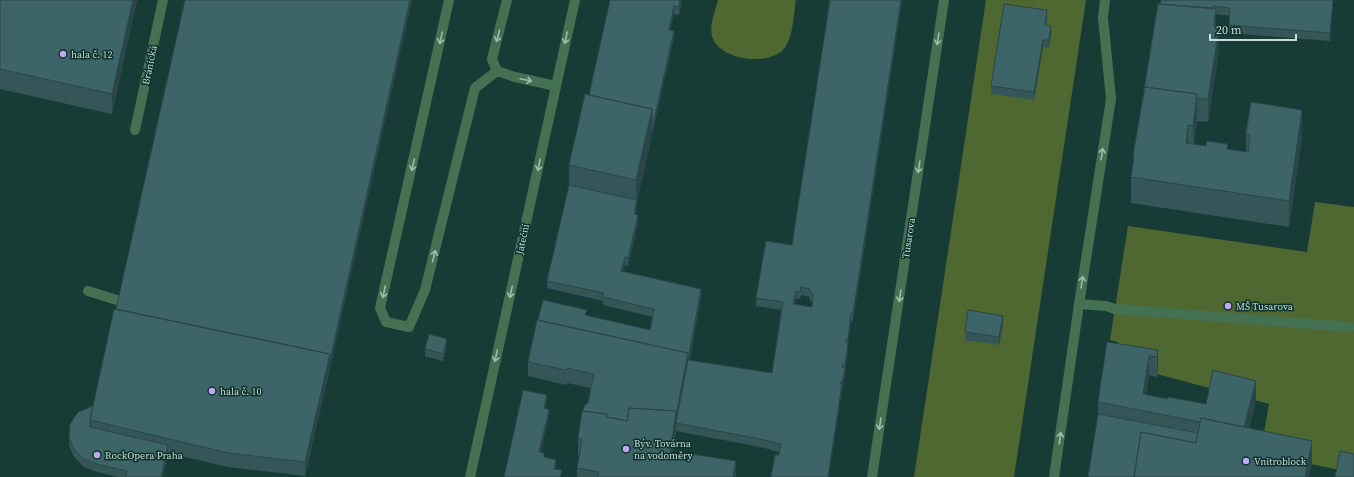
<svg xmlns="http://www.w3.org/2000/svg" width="1354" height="477" font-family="'Source Serif 4',serif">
	<rect width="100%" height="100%" fill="#173c35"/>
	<path fill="#4f6831" d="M718,0H796C793,16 794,37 783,50C767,66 722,60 713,39C708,27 715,12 718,0Z
		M986,0H1086L1014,477H914Z
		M1315,202L1354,207V473L1263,454L1262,444L1269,404L1157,374L1158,369L1116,354L1118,342L1110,340L1128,226L1307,252Z"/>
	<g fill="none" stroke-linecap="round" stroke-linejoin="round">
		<path stroke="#457153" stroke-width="10" d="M449,0L380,308L386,322L409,327L425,290L475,88L497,71
			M507,0L492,59L497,71L515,77L556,86
			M88,291L120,301
			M1079,304L1106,306L1115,309L1350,327"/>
		<path stroke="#457153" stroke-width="10" d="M135,130L163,0"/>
		<path stroke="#457153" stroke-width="10" d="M872,477L944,0
			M1054,477L1079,304L1111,99L1103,18L1105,0"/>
		<path stroke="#457153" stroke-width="10" d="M470,477L575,0"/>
	</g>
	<path fill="#345659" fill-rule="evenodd" d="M0,0H137L112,114L0,89Z
		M412,0L330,368L305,476L228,467L168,453L163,477H118L97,472L84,467L74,457L69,446L70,424L93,406Z
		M610,0H682L679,15L674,14L670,30L674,38L637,201V208L635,215L638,223L628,266L625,265L623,272L701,297L690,360L772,373L781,310L756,306V298L792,245L830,0H902L862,264L853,321H851L848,343V350L842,392L779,455V452L760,447L676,431L672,454L736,477H577V468L579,459L578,458V438L588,403L591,388L567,383L566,385L528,376V362L538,320L587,316L650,330L653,317L603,305V301L547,288V281L569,185V165L589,95ZM801,295L810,297V301L812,302V307L795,304L796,299H800Z
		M1161,0H1333L1330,41L1229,33L1230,16L1216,14V27L1219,51L1208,122L1197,121L1194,144L1246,152V134L1302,137L1289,227L1131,203V177L1133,164V155L1144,90Z
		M1047,18L1046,25L1051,34L1049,48L1043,47L1034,100L991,94V86Z
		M1003,324L999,345L965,340V332Z
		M1107,342L1158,350V369L1157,377L1149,375L1146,395L1168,399L1206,404L1256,401L1249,428L1312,464L1098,414V402Z
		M447,347L443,361L425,356V349Z"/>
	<path fill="#2b4648" d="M133,0H137L112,114V94Z
		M410,0H412L330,368V360Z
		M680,0H682L679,15V7Z
		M901,0H902L862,264L853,321V313Z
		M674,6V14L669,38V30Z
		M1216,9V32L1214,26Z
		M1047,10V18L1045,33V25Z
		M1051,26V34L1049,48V40Z
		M1219,27V51L1208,122V99Z
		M674,31V38L637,201V208L634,222V214L636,206V180L652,109Z
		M1043,40V47L1034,100V92Z
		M1197,94V121L1193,152V126Z
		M1302,110V137L1289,227V201Z
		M1188,125V151L1186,143Z
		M638,215V223L628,266V258Z
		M625,257V265L621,279V271Z
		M701,289V297L688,367L676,423V431L670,473V454L676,411Z
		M796,291V299L793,312V304Z
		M851,313V321L845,373V365L848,345V339Z
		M1003,316V324L999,345V337Z
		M447,339V347L443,361V354Z
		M1158,350V369L1157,377V357Z
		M330,354V368L305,476V462Z
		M1149,356V375L1144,411L1143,394Z
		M845,368V376L842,390V382Z
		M1256,381V401L1244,450V430Z
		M842,384V392L829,477H828Z
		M547,395V403L544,416V408Z
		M549,410V418L539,460V452Z
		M1312,441V464L1309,477H1305Z
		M168,445V453L163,477H161Z
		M556,460V468L554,477V469Z
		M736,461V477H733Z"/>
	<path fill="#3d6467" stroke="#2b4648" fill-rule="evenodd" d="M0,0H133L112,94L0,69Z
		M185,0H410L330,360V354L116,309Z
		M610,0H680L679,7L674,6L669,30L674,31L652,129V109L589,95Z
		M830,0H901L862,256L853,313H851L848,339H846V342H848L845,365H842V367L845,368L842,382H840V384H842L828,477H771L775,455H779L781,444L760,439L676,423L688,360L772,373L783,302L756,298L766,241L792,245ZM801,287L810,289V293L813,294L812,307L793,304L796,291L800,292Z
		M1161,0H1333L1330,33L1229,25L1230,8L1213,6V8L1160,4Z
		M1004,4L1047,10L1045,25L1051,26L1049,40H1043L1034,92L991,86Z
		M1158,4L1216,9L1214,26L1219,27L1208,99L1197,98V94L1145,87L1144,90Z
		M1145,87L1197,94L1193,126L1188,125L1186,143L1206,146L1207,141L1228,144L1227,149L1248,152L1250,135L1246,134L1251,102L1302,110L1289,201L1131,177L1134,157L1133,155Z
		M585,94L652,109L636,180L569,165Z
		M569,185L637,200L634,214L638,215L628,258L625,257L621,271L701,289L688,360V353L538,320L543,300L587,310L585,315L650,330L654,309L603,297L604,293L547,281Z
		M114,309L330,354L305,462L228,453L90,420Z
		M968,310L1003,316L999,337L965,332Z
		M537,320L688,353L676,416V411L629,408L627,421L607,417V414L583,411L584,406L588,403L594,374L567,368L566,370L528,362Z
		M429,334L447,339L443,354L425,349Z
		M1107,342L1158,350L1157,357L1149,356L1143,394L1168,399V397L1206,404L1213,370L1256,381L1244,427L1201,418L1200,422L1098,402Z
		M523,390L547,395L544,408L549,410L539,452L544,453V457L556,460L554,469L562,470L560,477H504Z
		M93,406L90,420V427L168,445L161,477H126L127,471L97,464L84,459L74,449L69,438L70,424L78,412Z
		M629,408L676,411L670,454L685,456V453L736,461L733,477H598L599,472L577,468L582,440L578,438L582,411L607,414V417L627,421Z
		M1098,414L1198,433L1196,443L1141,432L1134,477H1088Z
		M1201,418L1312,441L1305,477H1134L1141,432L1196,443Z
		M1340,451L1354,454V477H1335Z"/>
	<defs><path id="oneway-shaft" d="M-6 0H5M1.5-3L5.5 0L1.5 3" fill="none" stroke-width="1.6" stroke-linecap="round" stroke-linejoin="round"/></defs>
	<g stroke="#a1bcaf">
		<use href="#oneway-shaft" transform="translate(498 36) rotate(104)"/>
		<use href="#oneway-shaft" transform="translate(441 38) rotate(102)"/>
		<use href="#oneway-shaft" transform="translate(566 38) rotate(102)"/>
		<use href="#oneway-shaft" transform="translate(938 39) rotate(99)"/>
		<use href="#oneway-shaft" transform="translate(526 80) rotate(12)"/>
		<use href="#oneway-shaft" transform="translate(1102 154) rotate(-81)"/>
		<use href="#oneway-shaft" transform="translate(413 165) rotate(103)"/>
		<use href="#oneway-shaft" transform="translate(539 165) rotate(102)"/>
		<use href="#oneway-shaft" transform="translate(919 167) rotate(99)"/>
		<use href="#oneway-shaft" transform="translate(434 256) rotate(-76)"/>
		<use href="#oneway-shaft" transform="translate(1082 282) rotate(-81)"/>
		<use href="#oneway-shaft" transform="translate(384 292) rotate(102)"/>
		<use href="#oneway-shaft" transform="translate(511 292) rotate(102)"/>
		<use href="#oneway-shaft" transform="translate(900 296) rotate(99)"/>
		<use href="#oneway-shaft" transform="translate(496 356) rotate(103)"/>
		<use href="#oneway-shaft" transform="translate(880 424) rotate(99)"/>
		<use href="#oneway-shaft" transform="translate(1060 438) rotate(-82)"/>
	</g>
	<g fill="#c2a7f2" stroke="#0c322b" stroke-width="1.5">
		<circle cx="63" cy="54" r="4"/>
		<circle cx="1228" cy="306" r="4"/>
		<circle cx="212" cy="391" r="4"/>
		<circle cx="626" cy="449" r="4"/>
		<circle cx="97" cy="455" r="4"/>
		<circle cx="1246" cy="461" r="4"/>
	</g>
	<g text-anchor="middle" stroke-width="3" stroke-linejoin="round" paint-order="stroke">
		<g font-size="10" fill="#c8dcd7" stroke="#0c322b" text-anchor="start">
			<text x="71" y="58">hala č. 12</text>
			<text x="1236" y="310">MŠ Tusarova</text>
			<text x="220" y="395">hala č. 10</text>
			<text x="634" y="447">Býv. Továrna<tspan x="634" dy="12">na vodoměry</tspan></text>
			<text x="105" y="459">RockOpera Praha</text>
			<text x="1254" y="465">Vnitroblock</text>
		</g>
		<g font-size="10" fill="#c8dcd7" stroke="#0c322b">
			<text transform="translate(149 65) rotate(-78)" y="4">Bránická</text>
			<text transform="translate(908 238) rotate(-81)" y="4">Tusarova</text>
			<text transform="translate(522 239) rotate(-78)" y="4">Jateční</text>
		</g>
	</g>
	<path d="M1210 34v6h86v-6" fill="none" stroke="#c8dcd7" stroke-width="2"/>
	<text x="1216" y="34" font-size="12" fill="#c8dcd7" stroke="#0c322b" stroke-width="3" paint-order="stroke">20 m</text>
</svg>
